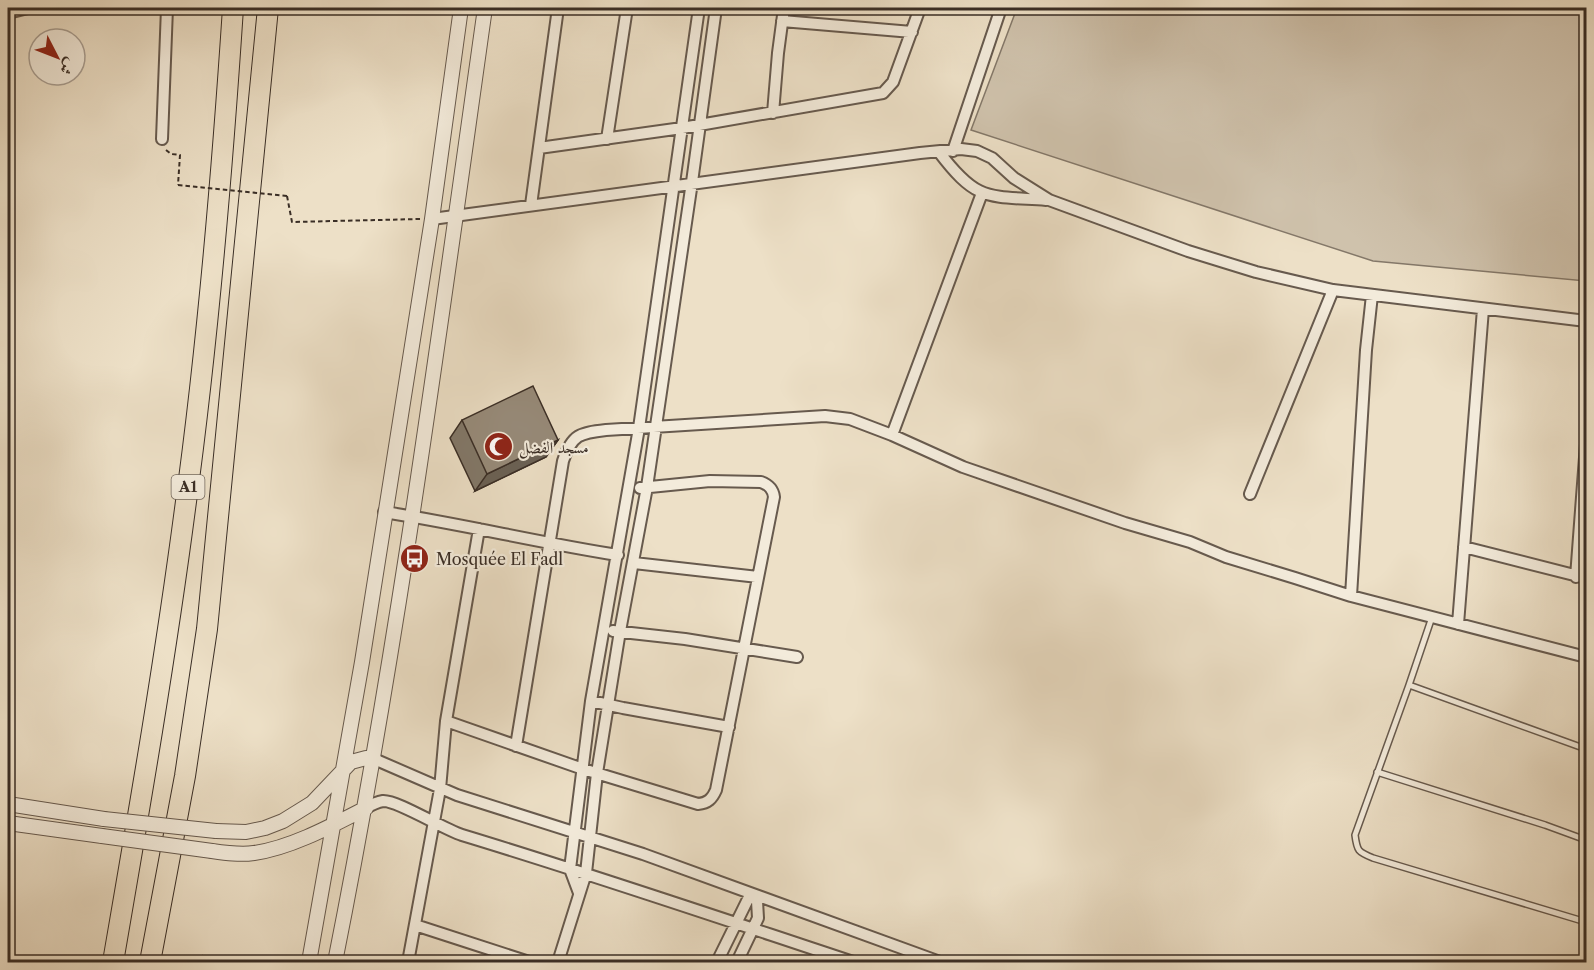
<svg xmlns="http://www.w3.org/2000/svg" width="1594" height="970" font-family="'Libre Caslon Text',Amiri,serif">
	<rect width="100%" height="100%" fill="#ede0c7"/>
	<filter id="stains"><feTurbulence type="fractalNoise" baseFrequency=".00333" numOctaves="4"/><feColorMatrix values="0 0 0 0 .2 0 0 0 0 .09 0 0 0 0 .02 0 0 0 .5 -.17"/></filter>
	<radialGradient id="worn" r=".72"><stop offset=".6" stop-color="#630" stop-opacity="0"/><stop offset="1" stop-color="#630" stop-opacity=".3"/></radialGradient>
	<path fill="#cfc2ac" stroke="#847869" stroke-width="1.5" d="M1017,8H1586V281L1373,261L971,130Z"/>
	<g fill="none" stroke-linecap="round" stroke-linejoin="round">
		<defs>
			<path id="service" d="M1432,617L1409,685L1586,749
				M1409,685L1355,835C1357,851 1358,852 1373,858L1586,922
				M1377,772L1545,825L1586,840"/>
			<path id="minor" d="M8,13L28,8
				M782,21L912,32
				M773,113L778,53L784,8
				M162,139L167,8
				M607,139L627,8
				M539,148L682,128L883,93L893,82L920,8
				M953,151L1001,8
				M939,152C977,202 987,196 1046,200
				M531,205L558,8
				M432,219L920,153L961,149L977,151L992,158L1014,178L1049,200L1188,251L1256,272L1333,290L1586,321
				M892,435L982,193
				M1250,494L1333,290
				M384,512C463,524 540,543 618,555
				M1464,547L1586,578
				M634,563L758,577
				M1576,577L1586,444
				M1351,596L1366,350L1372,295
				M1458,624L1483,309
				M613,631L685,639L797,657
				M591,701L623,708L729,727
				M446,721L583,769L698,804C708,803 712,799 716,790L774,497C773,489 769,485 761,482L710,481L640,488
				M516,746L563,461C572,434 580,433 606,430L825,416L850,419L892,435L963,467L1125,523L1190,542L1226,557L1295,578L1351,596L1586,657
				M374,759L457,795L643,854L940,962
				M366,808C371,805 377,802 383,801C397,800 443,829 462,835C594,875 723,919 853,962
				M579,893L570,869L591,701L639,428L699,8
				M415,925L529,962
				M408,962L440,789L446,721L479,529
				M558,962L586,873L597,773L620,631L647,487L692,182L716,8
				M717,962L750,895L757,901L758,918L737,962"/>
			<path id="tertiary" d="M8,804L104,819
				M8,823L102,836
				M216,831L246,832L265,828L283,821L312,803L351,762L366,758L374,759
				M212,851C226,853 240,855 254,853C291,848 333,825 366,808
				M309,962L362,662L432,219L461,8
				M335,962C398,646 440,327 485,8"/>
			<path id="motorway" d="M113,962C139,811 165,661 185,509C208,342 222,175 233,8
				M150,962L185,776L207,629L268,8"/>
		</defs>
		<use href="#service" stroke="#675a4e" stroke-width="8"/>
		<use href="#minor" stroke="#675a4e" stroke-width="14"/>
		<use href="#tertiary" stroke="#675a4e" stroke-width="16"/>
		<use href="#motorway" stroke="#3a2e26" stroke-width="22"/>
		<path stroke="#3a2e26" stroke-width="2" stroke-dasharray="4.5 3" stroke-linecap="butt" d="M166,150L171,154L180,155L178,185
			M287,196L292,222L420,219
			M200,962L203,955"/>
		<use href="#service" stroke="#f3ebdb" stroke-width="5"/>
		<use href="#minor" stroke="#f3ebdb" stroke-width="10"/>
		<use href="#tertiary" stroke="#f3ebdb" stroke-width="14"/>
		<use href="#motorway" stroke="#ede0c7" stroke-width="20"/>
		<defs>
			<path id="tertiary-bridge" d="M104,819L216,831
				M102,836L212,851"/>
		</defs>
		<use href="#tertiary-bridge" stroke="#675a4e" stroke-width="16" stroke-linecap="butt"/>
		<path stroke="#3a2e26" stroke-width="2" stroke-dasharray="4.5 3" stroke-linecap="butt" d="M178,185L287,196"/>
		<use href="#tertiary-bridge" stroke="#f3ebdb" stroke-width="14"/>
	</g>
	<path fill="#827869" stroke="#3a2e26" stroke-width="1.5" d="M462,420L558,440L546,457L475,491L450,438Z"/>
	<path fill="#6a6155" stroke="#3a2e26" stroke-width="1.5" d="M558,440L546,457L475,491L487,474Z"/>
	<path fill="#978b7a" stroke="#3a2e26" stroke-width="1.5" d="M533,386L558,440L487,474L462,420Z"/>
	<defs>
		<symbol id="mosque-disc" viewBox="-11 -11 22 22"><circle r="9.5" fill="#8f2418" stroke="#f3ebdb"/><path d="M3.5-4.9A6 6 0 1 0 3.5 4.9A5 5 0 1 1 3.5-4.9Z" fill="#fff"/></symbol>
		<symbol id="bus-disc" viewBox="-11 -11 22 22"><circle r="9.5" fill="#8f2418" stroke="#f3ebdb"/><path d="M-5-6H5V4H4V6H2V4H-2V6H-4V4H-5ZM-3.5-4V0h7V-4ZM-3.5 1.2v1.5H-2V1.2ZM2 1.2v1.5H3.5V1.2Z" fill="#fff"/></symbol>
	</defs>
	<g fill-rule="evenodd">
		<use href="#mosque-disc" x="482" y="430" width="33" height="33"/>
		<use href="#bus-disc" x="398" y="542" width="33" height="33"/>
	</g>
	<g text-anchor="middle" stroke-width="4.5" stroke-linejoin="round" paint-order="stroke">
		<rect fill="#f3ebdb" stroke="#72675c" stroke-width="1.5" x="171.5" y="475" width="33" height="24" rx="4.5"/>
		<g font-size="15" font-weight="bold" fill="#3a2e26">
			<text x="188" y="492">A1</text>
		</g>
		<g font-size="16" fill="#3a2e26" stroke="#f3ebdb" text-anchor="start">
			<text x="519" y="453">مسجد الفضل</text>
			<text x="436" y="565">Mosquée El Fadl</text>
		</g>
	</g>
	<rect width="1594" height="970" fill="none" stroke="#ede0c7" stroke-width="30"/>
	<rect x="9" y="9" width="1576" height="952" fill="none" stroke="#3a2e26" stroke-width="3"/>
	<rect x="15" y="15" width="1564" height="940" fill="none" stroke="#3a2e26" stroke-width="1.5"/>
	<g transform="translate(57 57) rotate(132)"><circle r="28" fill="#f3ebdb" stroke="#a99f93" stroke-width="1.5"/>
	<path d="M0-4.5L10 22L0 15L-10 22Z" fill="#8f2418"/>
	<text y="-9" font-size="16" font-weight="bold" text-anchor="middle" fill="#3a2e26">ش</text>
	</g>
	<rect width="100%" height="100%" filter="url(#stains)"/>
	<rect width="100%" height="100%" fill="url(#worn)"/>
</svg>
